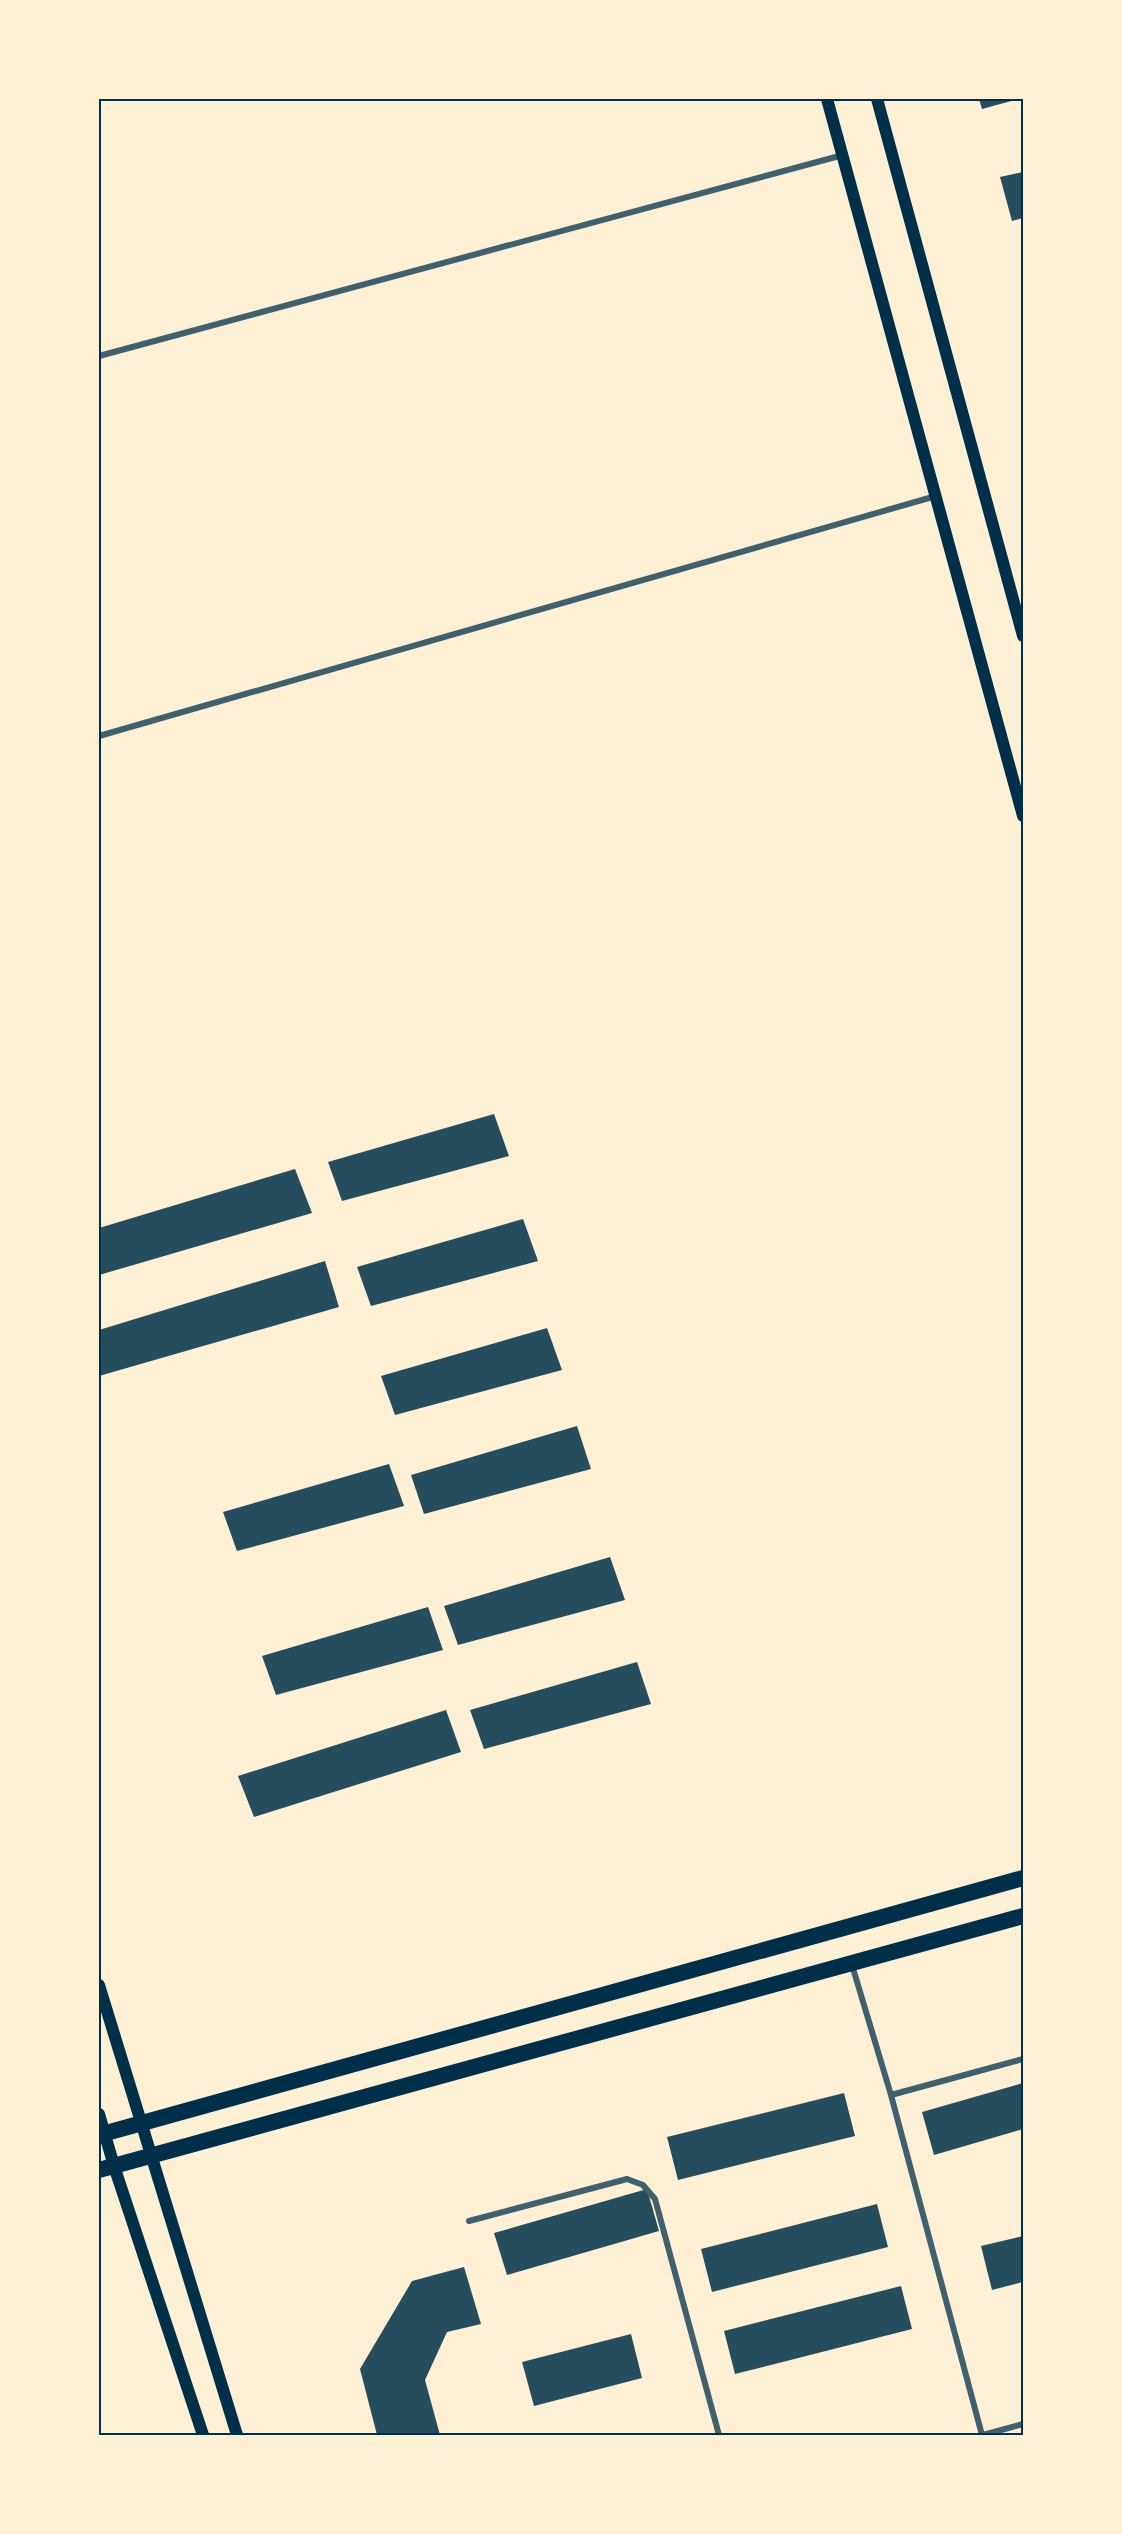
<svg xmlns="http://www.w3.org/2000/svg" width="1122" height="2534" font-family="Poppins,sans-serif">
	<rect width="100%" height="100%" fill="#fdf0d5"/>
	<path fill="#264d5e" d="M979,99H1015V100L982,109Z
		M1023,172V218L1012,221L1000,177Z
		M494,1114L509,1156L342,1201L328,1162Z
		M295,1169L312,1213L99,1275V1228Z
		M523,1219L538,1261L371,1306L357,1267Z
		M325,1261L339,1307L99,1376V1330Z
		M547,1328L562,1370L395,1415L381,1376Z
		M577,1426L591,1469L424,1514L411,1475Z
		M389,1464L404,1506L237,1551L223,1512Z
		M610,1557L625,1600L458,1645L444,1606Z
		M428,1607L443,1650L276,1695L262,1656Z
		M637,1662L651,1704L484,1749L470,1710Z
		M446,1710L461,1752L254,1817L238,1776Z
		M1023,2083V2129L934,2155L922,2112Z
		M844,2093L855,2136L678,2180L667,2137Z
		M647,2189L659,2231L507,2275L494,2233Z
		M877,2204L888,2247L712,2292L701,2249Z
		M1023,2236V2282L992,2290L981,2246Z
		M464,2267L481,2324L447,2332L425,2380L440,2435H377L360,2369L412,2281Z
		M901,2286L912,2329L735,2374L724,2331Z
		M631,2334L642,2378L534,2406L522,2362Z"/>
	<g fill="none" stroke-linecap="round" stroke-linejoin="round">
		<path stroke="#3f606c" stroke-width="6" d="M99,356L843,155
			M99,736L936,496
			M852,1965L891,2095L982,2435
			M891,2095L1023,2059
			M469,2221L627,2179L643,2185L655,2199L719,2435
			M983,2435L1023,2424"/>
		<path stroke="#003049" stroke-width="12" d="M827,99L1023,816
			M877,99L1023,636
			M99,1985L237,2435
			M99,2114L114,2166L203,2435"/>
		<path stroke="#003049" stroke-width="16" d="M99,2135L1023,1878
			M99,2170L1023,1916"/>
	</g>
	<rect width="1122" height="2534" fill="none" stroke="#fdf0d5" stroke-width="201"/>
	<rect x="100" y="100" width="922" height="2334" fill="none" stroke="#003049" stroke-width="2"/>
</svg>
